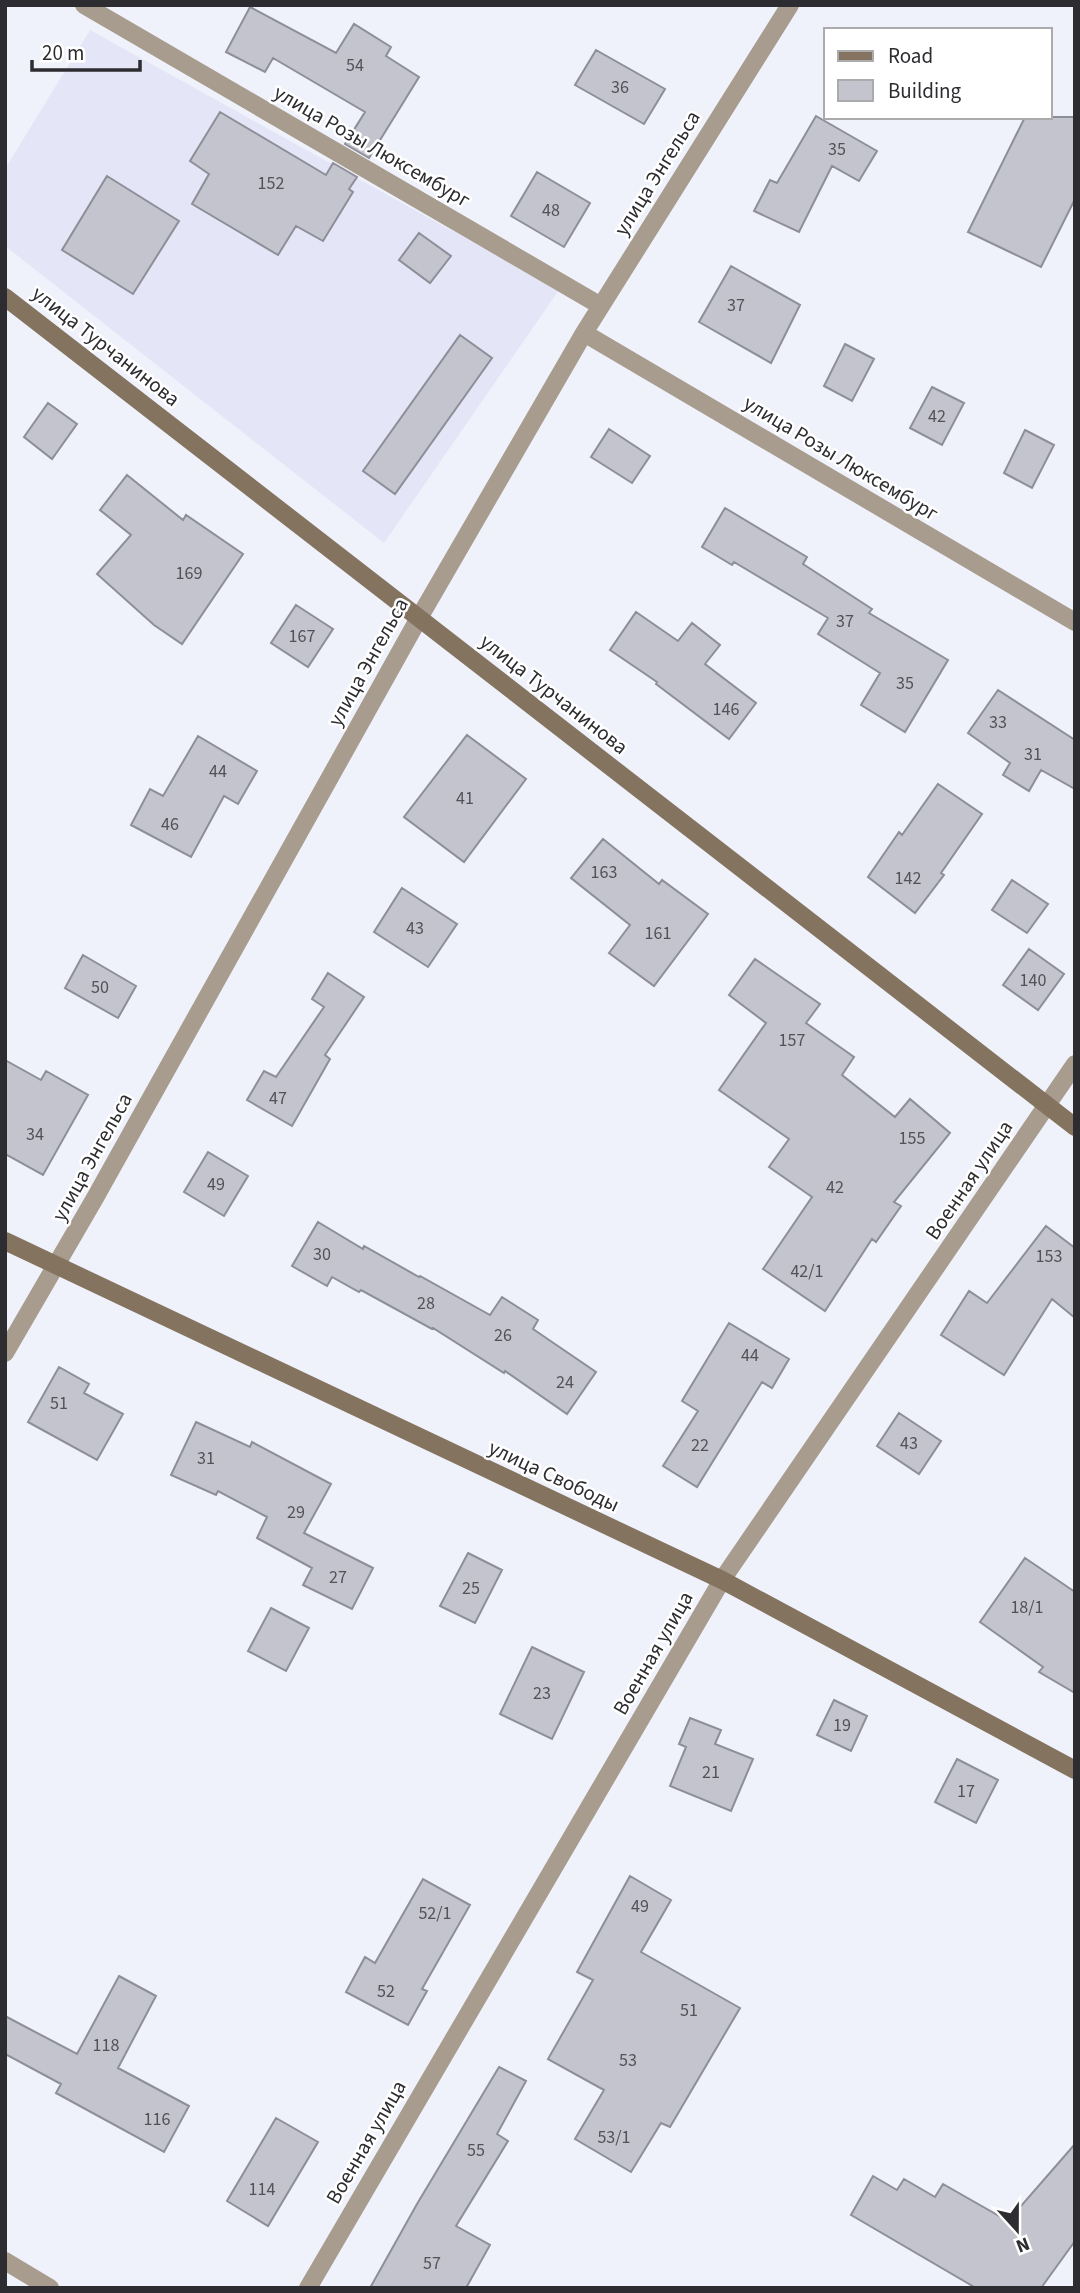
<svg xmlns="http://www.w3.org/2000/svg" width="1080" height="2293" font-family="'Source Sans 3',sans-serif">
	<rect width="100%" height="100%" fill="#eff1fb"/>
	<path fill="#e4e6f8" d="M90,30L559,290L384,543L5,246V169Z"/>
	<path fill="#c3c4ce" stroke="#8d8e97" stroke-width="2" d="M250,7L336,53L354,24L391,47L386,56L419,77L369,158L345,144L365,112L273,58L265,72L226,52Z
		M596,50L665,89L644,124L575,85Z
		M220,112L326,175L333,163L357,177L349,189L353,192L323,241L296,226L278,255L192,204L209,174L190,161Z
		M816,116L877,151L859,181L832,166L799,232L754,211L770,180L777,183Z
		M1025,117H1075V199L1041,267L968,232Z
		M537,172L590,203L564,247L511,216Z
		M107,176L179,221L133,294L62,250Z
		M419,233L451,256L430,283L399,260Z
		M731,266L800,305L771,363L699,322Z
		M460,335L492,358L395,494L363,471Z
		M845,344L874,359L852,401L824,386Z
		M932,387L964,403L942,445L910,428Z
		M48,403L77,424L52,459L24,437Z
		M609,429L650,456L632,483L591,457Z
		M1025,430L1054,445L1032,488L1004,473Z
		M127,475L183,520L186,515L243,554L182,644L154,625L97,574L131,535L100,510Z
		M725,508L807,557L803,564L872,609L869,613L948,660L905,732L861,705L880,673L818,634L828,618L734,562L732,565L702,547Z
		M296,605L333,629L308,667L271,643Z
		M636,612L678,641L692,623L720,645L705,664L756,703L729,739L656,684L657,682L610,650Z
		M998,690L1075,740V789L1041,770L1029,791L1003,775L1010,763L968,733Z
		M467,735L526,779L464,862L404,817Z
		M198,736L257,771L238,804L224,796L191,857L131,825L150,789L163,796Z
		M938,784L982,814L941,873L944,875L915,913L868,877L899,832L902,835Z
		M603,839L659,884L662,880L708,914L654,986L609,953L630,925L571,878Z
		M1012,880L1048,904L1027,933L992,910Z
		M402,888L457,924L428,967L374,932Z
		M1029,949L1064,974L1038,1010L1003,985Z
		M83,955L136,986L118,1018L65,988Z
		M755,959L820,1004L806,1023L854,1057L842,1075L895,1117L910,1099L950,1133L894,1202L901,1206L876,1242L872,1239L825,1311L763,1269L812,1197L769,1167L789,1139L719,1090L766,1023L729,995Z
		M328,973L364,997L325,1055L330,1059L292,1126L247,1100L264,1071L276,1077L324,1007L312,999Z
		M5,1060L41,1080L46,1071L88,1095L43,1175L5,1154Z
		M208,1152L248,1176L224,1216L184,1192Z
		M318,1222L363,1249L364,1246L419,1277L420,1276L490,1315L502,1297L538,1320L533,1329L596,1372L567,1414L505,1371L504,1373L433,1328L432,1329L361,1290L359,1292L332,1277L327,1286L292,1266Z
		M1046,1226L1075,1248V1318L1052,1299L1004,1375L941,1335L969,1291L987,1303Z
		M729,1323L789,1359L772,1388L762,1382L697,1487L663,1466L698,1411L682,1401Z
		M59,1367L89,1384L84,1393L123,1414L97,1460L28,1422Z
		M899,1413L941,1441L919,1474L877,1446Z
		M196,1422L250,1447L252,1442L331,1484L304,1533L373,1568L352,1609L303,1585L312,1568L257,1538L267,1517L218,1491L216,1495L171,1475Z
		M468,1553L502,1570L475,1623L440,1606Z
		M1025,1558L1075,1592V1693L1039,1672L1043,1667L980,1622Z
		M271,1608L309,1628L286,1671L248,1651Z
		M532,1647L584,1672L552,1739L500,1714Z
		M834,1700L867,1716L851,1751L817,1735Z
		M690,1718L721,1730L715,1744L753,1759L731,1811L670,1786L686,1747L679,1744Z
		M957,1759L998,1780L976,1823L935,1802Z
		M630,1876L671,1900L641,1952L740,2008L670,2127L661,2123L631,2172L575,2139L604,2090L548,2059L593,1980L577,1972Z
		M423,1879L470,1905L422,1989L427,1991L408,2025L346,1992L365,1957L375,1963Z
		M119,1976L156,1996L118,2068L189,2106L164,2152L56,2093L61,2084L5,2054V2016L77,2054Z
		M499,2067L526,2081L497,2134L508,2141L456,2226L490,2245L466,2288H370L417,2204Z
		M276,2118L318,2142L268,2226L227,2201Z
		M1075,2144V2241L1041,2288H976L851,2215L873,2176L897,2190L904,2179L935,2197L943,2184L1008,2221Z"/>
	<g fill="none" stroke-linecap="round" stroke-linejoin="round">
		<path stroke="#a79c8e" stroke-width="18" d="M84,5L601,306
			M584,333L1075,622
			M5,1353L95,1198L419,618L584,333L790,5
			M5,2261L50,2288
			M308,2288L722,1580L1075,1064"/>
		<path stroke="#83735f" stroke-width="18" d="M5,297L1075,1127
			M5,1241L722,1580L1075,1770"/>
	</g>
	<g text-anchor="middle" stroke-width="5" stroke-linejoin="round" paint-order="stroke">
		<g font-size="18" fill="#525358">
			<text x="355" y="71">54</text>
			<text x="620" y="93">36</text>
			<text x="837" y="155">35</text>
			<text x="271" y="189">152</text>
			<text x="551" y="216">48</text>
			<text x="736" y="311">37</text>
			<text x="937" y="422">42</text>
			<text x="189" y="579">169</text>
			<text x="845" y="627">37</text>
			<text x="302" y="642">167</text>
			<text x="905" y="689">35</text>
			<text x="726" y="715">146</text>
			<text x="998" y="728">33</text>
			<text x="1033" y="760">31</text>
			<text x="218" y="777">44</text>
			<text x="465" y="804">41</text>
			<text x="170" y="830">46</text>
			<text x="604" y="878">163</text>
			<text x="908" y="884">142</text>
			<text x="415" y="934">43</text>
			<text x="658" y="939">161</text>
			<text x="1033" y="986">140</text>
			<text x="100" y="993">50</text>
			<text x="792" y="1046">157</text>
			<text x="278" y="1104">47</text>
			<text x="35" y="1140">34</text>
			<text x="912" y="1144">155</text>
			<text x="216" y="1190">49</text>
			<text x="835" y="1193">42</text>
			<text x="322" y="1260">30</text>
			<text x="1049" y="1262">153</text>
			<text x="807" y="1277">42/1</text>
			<text x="426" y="1309">28</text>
			<text x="503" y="1341">26</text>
			<text x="750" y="1361">44</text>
			<text x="565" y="1388">24</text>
			<text x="59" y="1409">51</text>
			<text x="909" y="1449">43</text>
			<text x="700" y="1451">22</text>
			<text x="206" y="1464">31</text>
			<text x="296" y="1518">29</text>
			<text x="338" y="1583">27</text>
			<text x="471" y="1594">25</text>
			<text x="1027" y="1613">18/1</text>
			<text x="542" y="1699">23</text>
			<text x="842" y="1731">19</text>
			<text x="711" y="1778">21</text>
			<text x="966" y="1797">17</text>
			<text x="640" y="1912">49</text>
			<text x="435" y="1919">52/1</text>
			<text x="386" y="1997">52</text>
			<text x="689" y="2016">51</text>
			<text x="106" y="2051">118</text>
			<text x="628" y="2066">53</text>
			<text x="157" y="2125">116</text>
			<text x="614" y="2143">53/1</text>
			<text x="476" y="2156">55</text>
			<text x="262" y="2195">114</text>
			<text x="432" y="2269">57</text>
		</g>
		<g font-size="21" fill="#2d2d31" stroke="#fff">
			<text transform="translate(372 146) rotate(30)" y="7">улица Розы Люксембург</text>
			<text transform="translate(657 173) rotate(-58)" y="7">улица Энгельса</text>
			<text transform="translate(106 346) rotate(38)" y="7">улица Турчанинова</text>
			<text transform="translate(841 458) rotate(31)" y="7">улица Розы Люксембург</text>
			<text transform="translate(368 662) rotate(-61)" y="7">улица Энгельса</text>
			<text transform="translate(554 694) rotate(38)" y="7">улица Турчанинова</text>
			<text transform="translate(92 1157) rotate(-61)" y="7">улица Энгельса</text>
			<text transform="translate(969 1180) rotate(-56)" y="7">Военная улица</text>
			<text transform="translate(554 1476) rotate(25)" y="7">улица Свободы</text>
			<text transform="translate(653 1653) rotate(-60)" y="7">Военная улица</text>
			<text transform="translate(366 2142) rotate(-60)" y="7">Военная улица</text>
		</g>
	</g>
	<rect width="1080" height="2293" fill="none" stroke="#2d2d31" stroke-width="14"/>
	<rect x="824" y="28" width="228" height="91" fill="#ffffff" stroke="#ababad" stroke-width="2"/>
	<rect x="838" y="51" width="35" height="10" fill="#83735f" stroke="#ababad" stroke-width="2"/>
	<text x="888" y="63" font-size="21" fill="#2d2d31">Road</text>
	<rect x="838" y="80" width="35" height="21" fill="#c3c4ce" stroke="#ababad" stroke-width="2"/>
	<text x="888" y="98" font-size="21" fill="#2d2d31">Building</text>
	<g transform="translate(1017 2230) rotate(159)" stroke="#ffffff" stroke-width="5" paint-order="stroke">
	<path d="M0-5L12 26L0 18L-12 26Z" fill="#2d2d31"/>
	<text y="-10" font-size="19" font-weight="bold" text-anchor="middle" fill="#2d2d31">N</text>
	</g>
	<path d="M32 60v10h108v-10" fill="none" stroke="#2d2d31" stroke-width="3.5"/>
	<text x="42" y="60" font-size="21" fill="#2d2d31" stroke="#ffffff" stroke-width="5" paint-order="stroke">20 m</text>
</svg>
